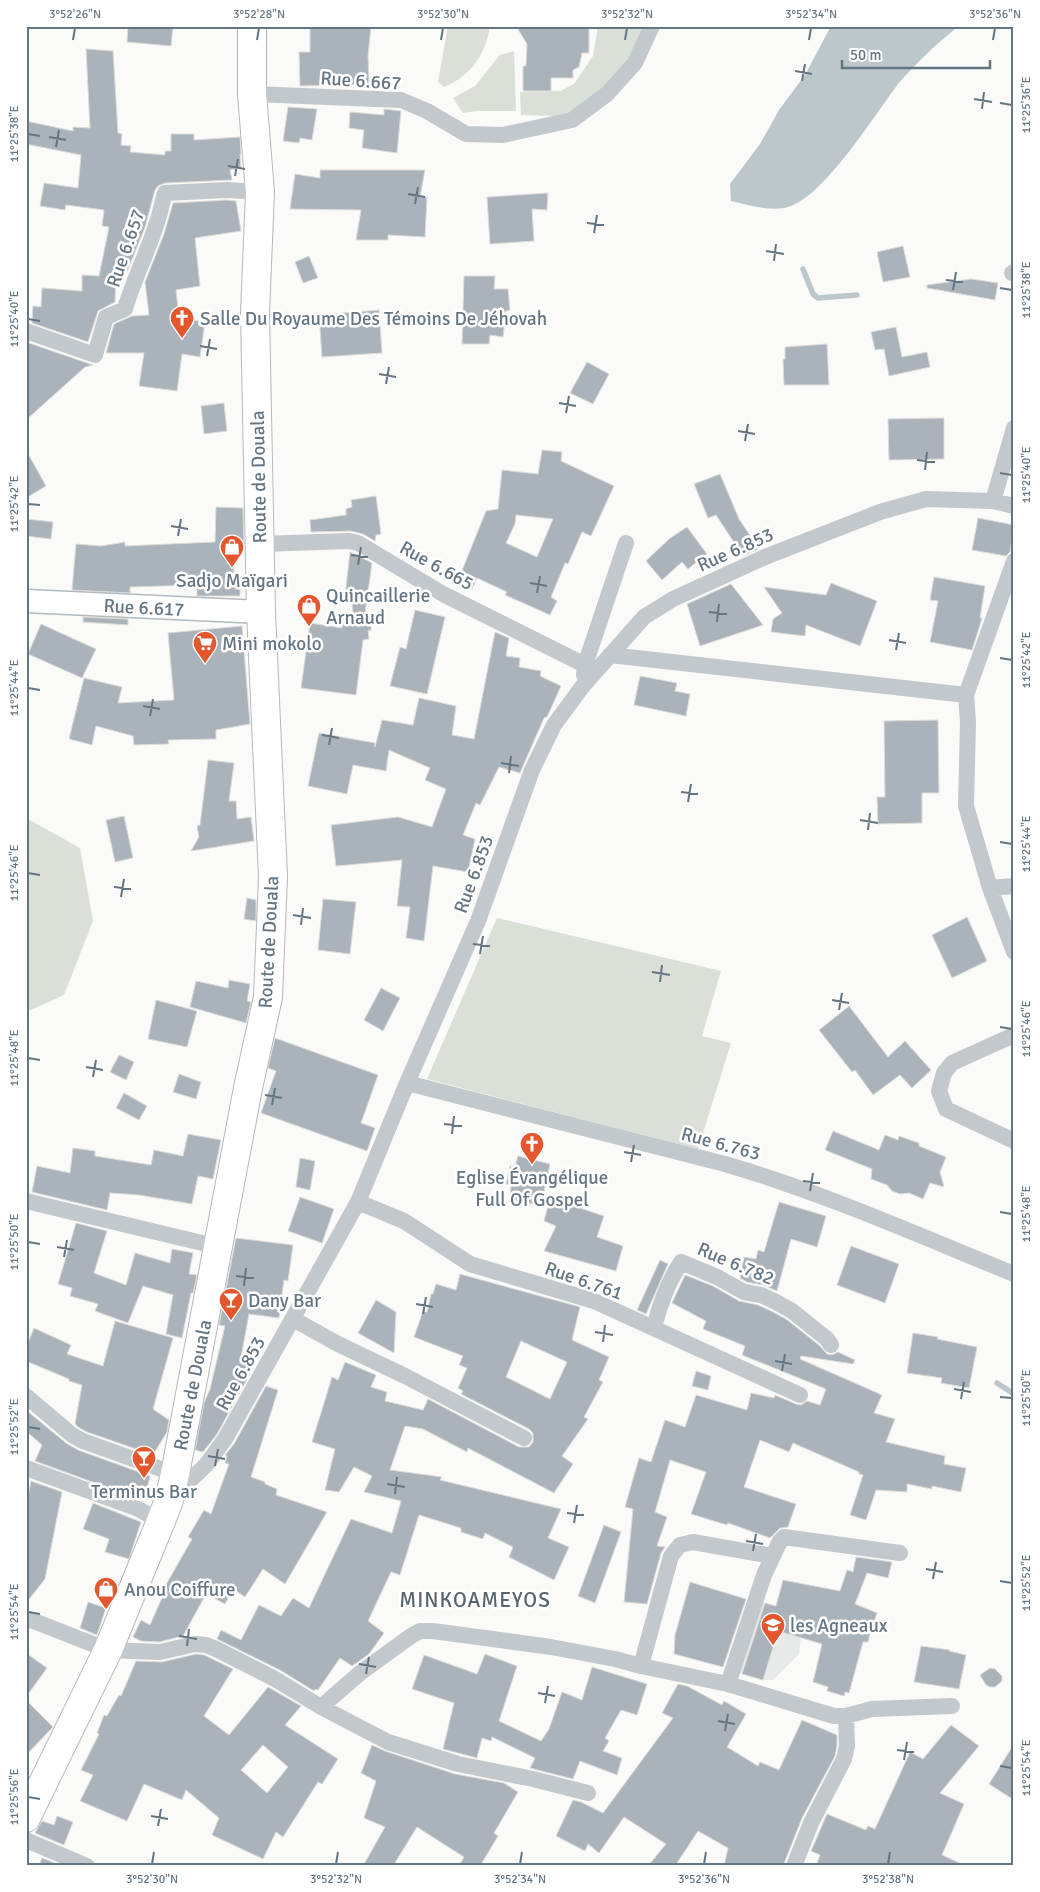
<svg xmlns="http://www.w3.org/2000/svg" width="1040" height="1892" font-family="Signika,sans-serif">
	<rect width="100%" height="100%" fill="#fafaf8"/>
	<path fill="#e8e9e9" d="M759,1601L807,1616L801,1638L799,1654L773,1680H763L738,1673Z"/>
	<path fill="#dadfd7" d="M448,26H490C486,54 471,76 444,87L438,82Z
		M598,26H647L639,45L606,87L580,110L554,116L521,115L520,92L560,91L574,84L593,56Z
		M514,51L516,111H476L463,113L453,98L475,86L500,55Z
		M26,818L80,848L93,921L64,995L26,1012Z
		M497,918L721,971L702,1036L731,1043L698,1149L427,1079Z"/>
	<path fill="#bbc7cb" d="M831,26H959C937,43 916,63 898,84C874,116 826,193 791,206C773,213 749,205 731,201L730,184L760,144L779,110L805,75Z"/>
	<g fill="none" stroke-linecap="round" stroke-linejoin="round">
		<path stroke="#bbc7cb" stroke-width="5.5" d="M803,269L813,294L818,298L857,295
			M997,1383L1014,1394"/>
	</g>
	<path fill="#aab3b9" stroke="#dcdcda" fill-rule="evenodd" d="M128,26H173L171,46L127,42Z
		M310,26H371L368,56L369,84L300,86L299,52H310Z
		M516,26H589V53H582L579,67L573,70V78H551V91H523V66H526L527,44Z
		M86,49L113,51L118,133L122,134L121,145L131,146L130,152L165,155V151H171V134H194V140L240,137L241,154H240L241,168L230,170L232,180L165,183L158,186L155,190L145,227L127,272L116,270L115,302L98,311L88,342L32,323L33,306L41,307L42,288L82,291V275L99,276L109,227L102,226L104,210L66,205L65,210L40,206L44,183L78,188L81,155L26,144V121L73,131V127L90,128Z
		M288,107L317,109L312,140L300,138L299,143L283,141Z
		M384,109L401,111L397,153L362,148L364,130L349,128L350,112L384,115Z
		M320,170H425L420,197H427L425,237L388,235V240H356L361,210L290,209L295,174L320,178Z
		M548,193L547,210L532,209L534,241L490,244L487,197Z
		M227,200L236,201L241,231L195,238L200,286L176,290L179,318L205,322L200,357L182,354L177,391L139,386L144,353H106L114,324L132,316L149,315L145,282L164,234L173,203Z
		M903,246L910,277L883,282L877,252Z
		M309,256L318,278L303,283L295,262Z
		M464,276H495L494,289H508L510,310L506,311L503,337L490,335L489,344H462Z
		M971,279L998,283L995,300L927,288V285Z
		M379,310L382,353L322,357L319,315Z
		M896,327L902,357L927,352L930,367L889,376L884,349L875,350L871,332Z
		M26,342L93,365L85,367L26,420Z
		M827,344L829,385H784L783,359H785V347Z
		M587,362L609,374L593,404L570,393Z
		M224,403L227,431L204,434L201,406Z
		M944,418V459L889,460L888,419Z
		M26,450L46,486L26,498Z
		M542,450L562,452L561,461L614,486L591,536L582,532L568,564L565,563L551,597L557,601L550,615L505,595L507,592L477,578L472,589L457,583L486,511L498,509L502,470L538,474ZM516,515L553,519L537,557L506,543L515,524Z
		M720,474L739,519L757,546V550L743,556L716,515L708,518L694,484Z
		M376,496L381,534L376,535L375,541L363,534L351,531L311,532L310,520L346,515V509L352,507L351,500Z
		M216,507L243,508L244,548L233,547L234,578H240V596H197V585L130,587V593L72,590L76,544L101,546L125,542V546L215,542Z
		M978,518L1014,525L1010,552L1006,556L972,550Z
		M27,519L53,522L51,539L26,536Z
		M687,527L707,554L688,569L682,562L662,580L646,561L669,539Z
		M350,552L372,563L365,613L371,614V631L368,630L369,639L363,640L356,695L301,688L310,623L342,628L341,617L353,616L352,596H345Z
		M934,577L985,586L980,618H982L980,625L972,650L930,642L938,601L930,600Z
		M831,583L877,601L860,646L806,625L805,636L771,632L773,619L782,613L764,587L826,595Z
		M731,584L763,625L700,646L687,604Z
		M415,610L445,617L427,694L390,686L400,647L406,649Z
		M83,617L128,619V625L83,622Z
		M41,624L96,649L82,678L28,654Z
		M242,626L250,724L216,730V739L168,740L169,744L134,745L133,736L96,726L92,745L69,739L84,678L122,687L118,703L174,700L168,633Z
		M495,632L509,638L506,656L520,658L519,667L541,671L540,676L561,686L547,717L544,718L520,773L499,767L480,805L476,803L463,835L475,839L468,872L433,866L424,941L406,938L410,907L397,906L402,860L336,866L331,825L398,817L432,827L446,789L425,780L430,768L389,750L386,771L353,765L347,794L308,786L319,733L375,743V747L382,720L413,725L419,698L456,706L452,735L474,739Z
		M640,676L677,683L675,691L690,694L686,716L634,705Z
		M938,720L939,793H922V823L878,824L877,797H885L884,721Z
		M208,760L234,763L229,801H236L237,819L251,817L254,841L191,851L199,837L197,826L200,825Z
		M124,816L133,858L115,862L106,820Z
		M247,898L256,900V921L244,919Z
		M323,899L356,902L350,954L318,950Z
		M967,917L987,961L952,978L932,935Z
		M229,980L250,984L247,1001L251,1002L246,1023L190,1007L196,981L228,988Z
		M381,988L400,998L383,1031L364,1020Z
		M156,1000L197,1011L187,1047L148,1039Z
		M849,1006L888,1057L905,1041L931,1070L912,1088L900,1075L873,1095L855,1070L852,1072L819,1030Z
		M275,1038L378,1075L361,1123L375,1128L367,1151L261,1113L276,1071L268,1068Z
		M119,1055L134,1062L126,1080L110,1072Z
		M179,1074L201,1082L196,1099L173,1092Z
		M124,1093L147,1106L139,1120L116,1108Z
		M833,1131L879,1150L885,1135L898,1140L899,1136L919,1143V1146L946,1157L940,1172L944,1187L930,1183L923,1199L909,1193L900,1194L892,1191L887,1185L871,1179L872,1169L825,1150Z
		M188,1134L221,1140L213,1179L198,1176L192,1204L139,1195L110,1193L107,1210L32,1192L37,1166L70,1173L73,1148L95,1151V1156L151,1165L154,1150L183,1156Z
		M518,1156L550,1164L541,1206L510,1199L511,1185L506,1184L510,1166L515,1167Z
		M300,1158L315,1161L310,1190L296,1187Z
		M300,1197L334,1209L322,1243L288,1231Z
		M550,1198L604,1216L597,1237L623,1246L616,1271L544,1251L556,1226L544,1221Z
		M779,1202L826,1216L817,1247L791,1239L777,1291L763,1285L747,1282L740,1278L744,1257L756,1259L758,1250L764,1252Z
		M76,1223L107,1231L94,1273L126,1285L135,1253L170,1263L172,1249L193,1253L189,1274L197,1275L193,1293H191L182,1338L166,1334L173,1295L143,1286L128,1323L95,1311L98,1304L70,1296L72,1288L58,1284Z
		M236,1238L293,1245L288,1281L284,1280L279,1318L249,1314L240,1363L252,1365L250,1374L217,1434L203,1452L195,1450L204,1403L210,1389L225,1326L219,1325Z
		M851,1246L899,1264L885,1303L837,1285Z
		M660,1260L668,1264L646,1314L637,1310Z
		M460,1274L580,1307L572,1340L609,1357L599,1380L603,1382L584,1417L588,1419L562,1456L573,1464L554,1493L468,1448L467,1452L423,1429L405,1426L390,1470L442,1477L440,1480L561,1509L548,1538L569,1547L554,1580L509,1557L513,1547L485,1533L483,1539L461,1532V1528L419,1515L400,1575L391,1572L368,1621L384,1633L369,1654L352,1666L340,1658L318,1690L316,1689L314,1691L280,1670L217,1639L221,1630L241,1640L259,1605L281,1616L293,1598L309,1608L351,1519L392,1533L401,1501L364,1492L372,1476L354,1467L339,1492L325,1490L335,1449L312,1442L332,1377L338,1380L345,1362L376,1375L371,1387L387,1392L385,1401L423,1410L428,1399L519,1447H529L533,1442V1433L529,1429L461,1394L463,1391L458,1388L467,1368L459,1365L463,1356L414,1337L423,1311L427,1312L431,1294H433L436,1284L456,1290ZM521,1341L567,1362L550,1399L506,1377Z
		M685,1275L713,1286L739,1301L758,1305L771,1311L786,1319L820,1346L827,1354L832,1355L838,1352L855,1360L853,1364L801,1356L800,1359L882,1395L874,1413L895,1419L886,1442L945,1456L944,1464L966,1468L961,1492L932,1486V1489L907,1484V1492L876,1490L866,1520L850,1515L863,1475L859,1474V1472L793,1443L789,1452L760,1440L744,1487L796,1504L788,1527L780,1528L770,1538L728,1523L727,1525L691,1514L706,1472L670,1460L655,1512L667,1517L657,1546L665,1547L661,1553L647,1604L624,1602L633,1509L625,1507L639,1458L651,1462L665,1420L685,1427L696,1395L747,1410L751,1393L774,1398L775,1395L796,1404L801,1405L807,1401L820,1405L826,1389L742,1355L745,1346L703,1329L706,1321L672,1303Z
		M376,1300L396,1312L394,1353L358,1333Z
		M115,1321L173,1338L153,1409L169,1420L167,1432L153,1455L87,1432L78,1427L75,1424L82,1385L69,1381V1379L26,1361V1348L34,1328L71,1345L67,1354L103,1366Z
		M913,1333L938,1337L937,1339L977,1347L969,1388L941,1383L942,1378L907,1373Z
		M696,1371L711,1376L708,1390L692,1386Z
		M266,1386L278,1390L251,1477L265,1482V1484L277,1489L276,1495L327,1512L285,1584L263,1569L245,1597L233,1589L225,1604L206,1594L183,1636L159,1642L141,1641L133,1637L141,1620L150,1625L165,1591L163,1590L192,1539L188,1537L204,1510L211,1514L229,1464L225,1463L227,1456L225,1455L234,1444Z
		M26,1410L66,1443L78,1450L150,1476L144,1501L35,1461L42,1445L26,1431Z
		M31,1481L62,1492L45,1579L26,1603V1507Z
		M93,1503L141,1522L129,1559L105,1552L109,1539L83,1529Z
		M604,1525L621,1532L595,1603L578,1596Z
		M856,1557L892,1562L888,1578L867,1573L855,1604L877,1613L870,1633L868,1642H863L849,1693L845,1692L844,1696L827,1691L828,1687L813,1682L822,1644L778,1631L763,1680L742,1674L765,1603L776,1606L783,1580L840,1591L847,1570L853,1572Z
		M690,1582L746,1599L723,1667L674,1654L675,1635Z
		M88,1602L106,1608L97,1635L80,1628Z
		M921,1646L950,1650L949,1651L966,1655L959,1689L914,1682Z
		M26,1653L47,1668L26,1697Z
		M196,1654L204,1655L233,1669L204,1716L229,1735L268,1687L301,1706L285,1725L338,1759L322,1784L318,1782L283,1837L276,1832L263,1859L212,1835L219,1818L186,1790L182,1800L144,1784L127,1821L80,1801L93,1775L81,1770L99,1734L97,1733L104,1715L107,1716L119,1695L121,1696L136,1661L162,1662ZM263,1745L288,1767L267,1793L241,1770Z
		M485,1654L517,1666L499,1721L541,1741L549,1729L562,1692L582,1700L592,1667L647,1684L637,1715L621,1710L605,1738L609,1741L603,1751L622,1758L617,1775L580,1761L573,1779L530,1768L535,1758L492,1737L491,1741L482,1738L477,1758L443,1749L454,1703L412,1689L424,1655L477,1674Z
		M990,1668L995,1669L1002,1676V1681L995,1687H990L986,1685L980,1675Z
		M678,1684L687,1686L722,1705L724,1701L746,1714L727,1747L758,1766L760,1762L779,1770L802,1720L837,1735V1745L835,1756L802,1818L783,1866H724L728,1848L698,1831L675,1866H648L666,1844L624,1817L599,1853L588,1844L585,1851L556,1836L573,1800L581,1802L603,1813L673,1718L662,1713Z
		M26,1700L53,1727L26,1755Z
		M951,1725L979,1746L940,1793L964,1804L942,1855L966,1866H816L820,1855L811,1851L827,1814L866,1830L868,1826L875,1829L910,1752L923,1759Z
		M1014,1744V1800L989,1784Z
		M372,1745L385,1751L455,1774L504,1783L518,1792L494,1833L498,1836L480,1866H459L464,1857L417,1827L393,1866H363L385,1827L364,1818L376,1781L361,1773Z
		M57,1816L73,1822L64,1845L35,1833L42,1821L54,1825Z
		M42,1858L57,1864L56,1866H39Z"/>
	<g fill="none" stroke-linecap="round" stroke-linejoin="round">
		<defs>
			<path id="secondary" d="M26,601L261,612"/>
			<path id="highway" d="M26,1818L108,1650L161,1521L169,1500L175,1474L248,1088L268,997L273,877L261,612L255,313L260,192L252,94V26"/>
		</defs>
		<use href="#secondary" stroke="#b3babf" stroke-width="25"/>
		<use href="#highway" stroke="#b4b9bd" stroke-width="30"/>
		<path stroke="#c3c8cc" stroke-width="16" d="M252,94L401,100L427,111L466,134L503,135L572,120L607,94L635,63L652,26
			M1012,273H1014
			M26,331L95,355L106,317L125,309C134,278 149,250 158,219C161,211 162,202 165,193L227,190L260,192
			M993,501L1014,428
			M260,544L349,541L358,543L443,594L585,665
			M1014,561L966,695L968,722L966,806L990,888L1014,952
			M610,655L966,695
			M584,675L585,665L626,543
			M990,888L1014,886
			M1014,1035L952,1063L944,1073L939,1091L946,1109L1014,1141
			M407,1083L725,1164C824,1193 918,1235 1014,1274
			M26,1201L219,1247
			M358,1202L404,1221L470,1264L594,1301L800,1395
			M293,1319L338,1344L405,1376L524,1438
			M654,1327C660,1304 668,1282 681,1262L717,1277L744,1292L761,1295L776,1302L792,1311L827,1339L831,1345
			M26,1396L72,1435L83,1441L175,1474
			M26,1468L136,1508L161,1521
			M171,1499L206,1465L225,1439L358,1202L407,1083L478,921L532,770L554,725L582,687L644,617L673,599L765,557L880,512L926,499L993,501L1014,506
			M26,1618L108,1650L160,1652L195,1644L206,1645L216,1649L275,1679L321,1707L388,1742L458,1764L533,1779L588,1793
			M641,1666L671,1556L680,1545L693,1542L772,1556
			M728,1684L764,1575L780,1541L784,1537L900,1553
			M321,1707L360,1673L411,1636L420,1631H433L551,1647L615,1659L641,1666L728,1684L834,1716H846L872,1709L952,1706
			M26,1840L87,1866
			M794,1866L811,1823L844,1759L847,1746L846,1716"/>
		<use href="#secondary" stroke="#fff" stroke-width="22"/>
		<use href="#highway" stroke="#fff" stroke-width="28"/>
	</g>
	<path fill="none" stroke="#657683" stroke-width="2" d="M73,40L75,28M257,40L259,28M441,40L443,28M625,40L627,28M809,40L811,28M993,40L995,28M795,71L812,74M802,81L805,64M974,99L992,102M1000,103L1012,105M982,109L984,92M28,134L40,136M49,137L66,140M56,147L59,130M228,166L245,169M235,176L238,159M408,194L425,197M415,204L418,187M587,223L604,225M594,233L597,215M766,251L784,254M774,261L776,244M946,280L963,282M1000,288L1012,290M953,290L956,272M28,319L40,321M200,346L217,349M207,356L210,339M379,374L396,377M386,384L389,367M559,403L576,406M566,413L569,396M738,431L755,434M745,441L748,424M917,460L935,462M925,470L927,452M1000,473L1012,475M28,504L40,505M171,526L188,529M178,536L181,519M351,555L368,557M358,565L361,547M530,583L547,586M537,593L540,576M709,612L727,614M717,622L719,604M889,640L906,643M896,650L899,633M1000,658L1012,660M28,688L40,690M143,706L160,709M150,716L153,699M322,735L339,738M329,745L332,728M501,763L519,766M509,773L511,756M681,792L698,794M688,802L691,784M860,820L878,823M868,830L870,813M1000,842L1012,844M28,873L40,875M114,887L131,889M121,897L124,879M293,915L311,918M301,925L303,908M473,944L490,946M480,954L483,936M652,972L670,975M660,982L662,965M832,1000L849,1003M839,1010L842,993M1000,1027L1012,1029M28,1058L40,1060M86,1067L103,1070M93,1077L96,1060M265,1095L282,1098M272,1105L275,1088M444,1124L462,1126M452,1134L454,1116M624,1152L641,1155M631,1162L634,1145M803,1181L820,1183M810,1191L813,1173M1000,1212L1012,1214M28,1242L40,1244M57,1247L74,1250M64,1257L67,1240M236,1276L254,1278M244,1286L246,1268M416,1304L433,1307M423,1314L426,1297M595,1332L613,1335M603,1342L605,1325M775,1361L792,1364M782,1371L785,1354M954,1389L971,1392M1000,1397L1012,1398M961,1399L964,1382M28,1427L40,1429M208,1456L225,1459M215,1466L218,1449M387,1484L405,1487M395,1494L397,1477M567,1513L584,1515M574,1523L577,1505M746,1541L763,1544M753,1551L756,1534M926,1569L943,1572M933,1579L936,1562M1000,1581L1012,1583M28,1612L40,1614M179,1636L197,1639M187,1646L189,1629M359,1664L376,1667M366,1674L369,1657M538,1693L555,1696M545,1703L548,1686M718,1721L735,1724M725,1731L728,1714M897,1750L914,1752M904,1760L907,1742M1000,1766L1012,1768M28,1797L40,1799M151,1816L168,1819M158,1826L161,1809M152,1864L154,1852M336,1864L338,1852M520,1864L522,1852M704,1864L706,1852M888,1864L890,1852"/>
	<defs>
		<symbol id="church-pin" viewBox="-11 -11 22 30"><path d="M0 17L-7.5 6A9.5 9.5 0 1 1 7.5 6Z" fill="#e4572e" stroke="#fff"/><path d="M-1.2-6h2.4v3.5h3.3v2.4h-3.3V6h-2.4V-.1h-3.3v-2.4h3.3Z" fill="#fff"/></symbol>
		<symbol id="shop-pin" viewBox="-11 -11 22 30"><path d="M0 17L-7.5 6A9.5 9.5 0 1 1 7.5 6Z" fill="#e4572e" stroke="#fff"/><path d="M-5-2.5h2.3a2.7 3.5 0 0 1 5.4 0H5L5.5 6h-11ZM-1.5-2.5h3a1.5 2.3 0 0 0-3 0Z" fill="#fff"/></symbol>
		<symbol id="supermarket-pin" viewBox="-11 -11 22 30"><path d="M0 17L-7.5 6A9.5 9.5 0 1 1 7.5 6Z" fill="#e4572e" stroke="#fff"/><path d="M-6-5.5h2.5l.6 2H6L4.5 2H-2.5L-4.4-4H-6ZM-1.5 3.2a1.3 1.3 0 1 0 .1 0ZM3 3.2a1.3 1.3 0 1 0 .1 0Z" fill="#fff"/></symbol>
		<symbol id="bar-pin" viewBox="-11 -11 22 30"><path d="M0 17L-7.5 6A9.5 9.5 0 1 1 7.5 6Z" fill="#e4572e" stroke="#fff"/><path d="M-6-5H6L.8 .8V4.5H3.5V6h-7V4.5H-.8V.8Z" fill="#fff"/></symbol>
		<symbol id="school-pin" viewBox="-11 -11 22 30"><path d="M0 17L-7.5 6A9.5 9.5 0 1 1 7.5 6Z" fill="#e4572e" stroke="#fff"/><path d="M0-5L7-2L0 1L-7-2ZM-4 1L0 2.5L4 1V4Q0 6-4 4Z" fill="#fff"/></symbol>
	</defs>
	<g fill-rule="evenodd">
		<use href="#church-pin" x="168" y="304" width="28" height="38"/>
		<use href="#shop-pin" x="218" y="533" width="28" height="38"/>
		<use href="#shop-pin" x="295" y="592" width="28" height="38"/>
		<use href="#supermarket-pin" x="191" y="629" width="28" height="38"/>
		<use href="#church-pin" x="518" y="1130" width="28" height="38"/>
		<use href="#bar-pin" x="217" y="1286" width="28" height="38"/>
		<use href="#bar-pin" x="130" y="1444" width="28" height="38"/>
		<use href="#shop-pin" x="92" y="1575" width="28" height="38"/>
		<use href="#school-pin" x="759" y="1611" width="28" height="38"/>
	</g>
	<g text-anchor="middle" stroke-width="5" stroke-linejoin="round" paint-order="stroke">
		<g font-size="19" fill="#657683" stroke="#fff">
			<text transform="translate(361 80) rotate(4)" y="7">Rue 6.667</text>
			<text transform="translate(125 248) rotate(-71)" y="7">Rue 6.657</text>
			<text transform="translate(258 477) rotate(-91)" y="7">Route de Douala</text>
			<text transform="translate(735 549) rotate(-24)" y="7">Rue 6.853</text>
			<text transform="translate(437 565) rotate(29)" y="7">Rue 6.665</text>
			<text transform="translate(144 607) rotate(3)" y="7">Rue 6.617</text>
			<text transform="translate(473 874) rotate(-70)" y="7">Rue 6.853</text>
			<text transform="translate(268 942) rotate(-87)" y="7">Route de Douala</text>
			<text transform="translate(721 1143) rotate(15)" y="7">Rue 6.763</text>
			<text transform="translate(736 1263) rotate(23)" y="7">Rue 6.782</text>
			<text transform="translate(584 1280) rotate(19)" y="7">Rue 6.761</text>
			<text transform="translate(240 1373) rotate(-61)" y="7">Rue 6.853</text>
			<text transform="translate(192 1385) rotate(-79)" y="7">Route de Douala</text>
		</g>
		<g font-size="19" fill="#657683" stroke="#fff" text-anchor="start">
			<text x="200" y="325">Salle Du Royaume Des Témoins De Jéhovah</text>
			<text x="232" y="587" text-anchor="middle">Sadjo Maïgari</text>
			<text x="326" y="602">Quincaillerie<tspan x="326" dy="22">Arnaud</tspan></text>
			<text x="222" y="650">Mini mokolo</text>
			<text x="532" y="1184" text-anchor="middle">Eglise Évangélique<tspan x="532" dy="22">Full Of Gospel</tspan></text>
			<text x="248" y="1307">Dany Bar</text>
			<text x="144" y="1498" text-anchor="middle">Terminus Bar</text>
			<text x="124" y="1596">Anou Coiffure</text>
			<text x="790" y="1632">les Agneaux</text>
		</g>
		<g font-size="21" letter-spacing="1" fill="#57646e" stroke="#fff">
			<text x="475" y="1607">MINKOAMEYOS</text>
		</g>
	</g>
	<rect width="1040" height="1892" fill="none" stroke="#ffffff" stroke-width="55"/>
	<path d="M842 60v8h148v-8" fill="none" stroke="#657683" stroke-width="2.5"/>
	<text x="850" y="60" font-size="15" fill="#657683" stroke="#ffffff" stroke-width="4" paint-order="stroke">50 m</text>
	<rect x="28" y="28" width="984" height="1836" fill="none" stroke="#657683" stroke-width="2"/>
	<g font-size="12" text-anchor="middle" fill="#657683">
		<text x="75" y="18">3°52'26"N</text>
		<text x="259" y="18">3°52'28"N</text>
		<text x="443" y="18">3°52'30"N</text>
		<text x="627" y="18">3°52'32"N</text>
		<text x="811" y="18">3°52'34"N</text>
		<text x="995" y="18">3°52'36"N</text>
		<text transform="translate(1026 105) rotate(-90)" y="4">11°25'36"E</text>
		<text transform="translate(14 134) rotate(-90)" y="4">11°25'38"E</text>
		<text transform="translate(1026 290) rotate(-90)" y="4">11°25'38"E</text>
		<text transform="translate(14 319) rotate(-90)" y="4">11°25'40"E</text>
		<text transform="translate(1026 475) rotate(-90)" y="4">11°25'40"E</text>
		<text transform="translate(14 504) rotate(-90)" y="4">11°25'42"E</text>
		<text transform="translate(1026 660) rotate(-90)" y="4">11°25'42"E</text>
		<text transform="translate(14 688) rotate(-90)" y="4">11°25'44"E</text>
		<text transform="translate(1026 844) rotate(-90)" y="4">11°25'44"E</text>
		<text transform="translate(14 873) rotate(-90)" y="4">11°25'46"E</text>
		<text transform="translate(1026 1029) rotate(-90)" y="4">11°25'46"E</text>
		<text transform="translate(14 1058) rotate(-90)" y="4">11°25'48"E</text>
		<text transform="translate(1026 1214) rotate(-90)" y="4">11°25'48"E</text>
		<text transform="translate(14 1242) rotate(-90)" y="4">11°25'50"E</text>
		<text transform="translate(1026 1398) rotate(-90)" y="4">11°25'50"E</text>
		<text transform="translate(14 1427) rotate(-90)" y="4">11°25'52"E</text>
		<text transform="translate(1026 1583) rotate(-90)" y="4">11°25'52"E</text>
		<text transform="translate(14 1612) rotate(-90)" y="4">11°25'54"E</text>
		<text transform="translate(1026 1768) rotate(-90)" y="4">11°25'54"E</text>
		<text transform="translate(14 1797) rotate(-90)" y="4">11°25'56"E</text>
		<text x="152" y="1883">3°52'30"N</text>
		<text x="336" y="1883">3°52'32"N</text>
		<text x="520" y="1883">3°52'34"N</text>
		<text x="704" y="1883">3°52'36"N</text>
		<text x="888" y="1883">3°52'38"N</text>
	</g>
</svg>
